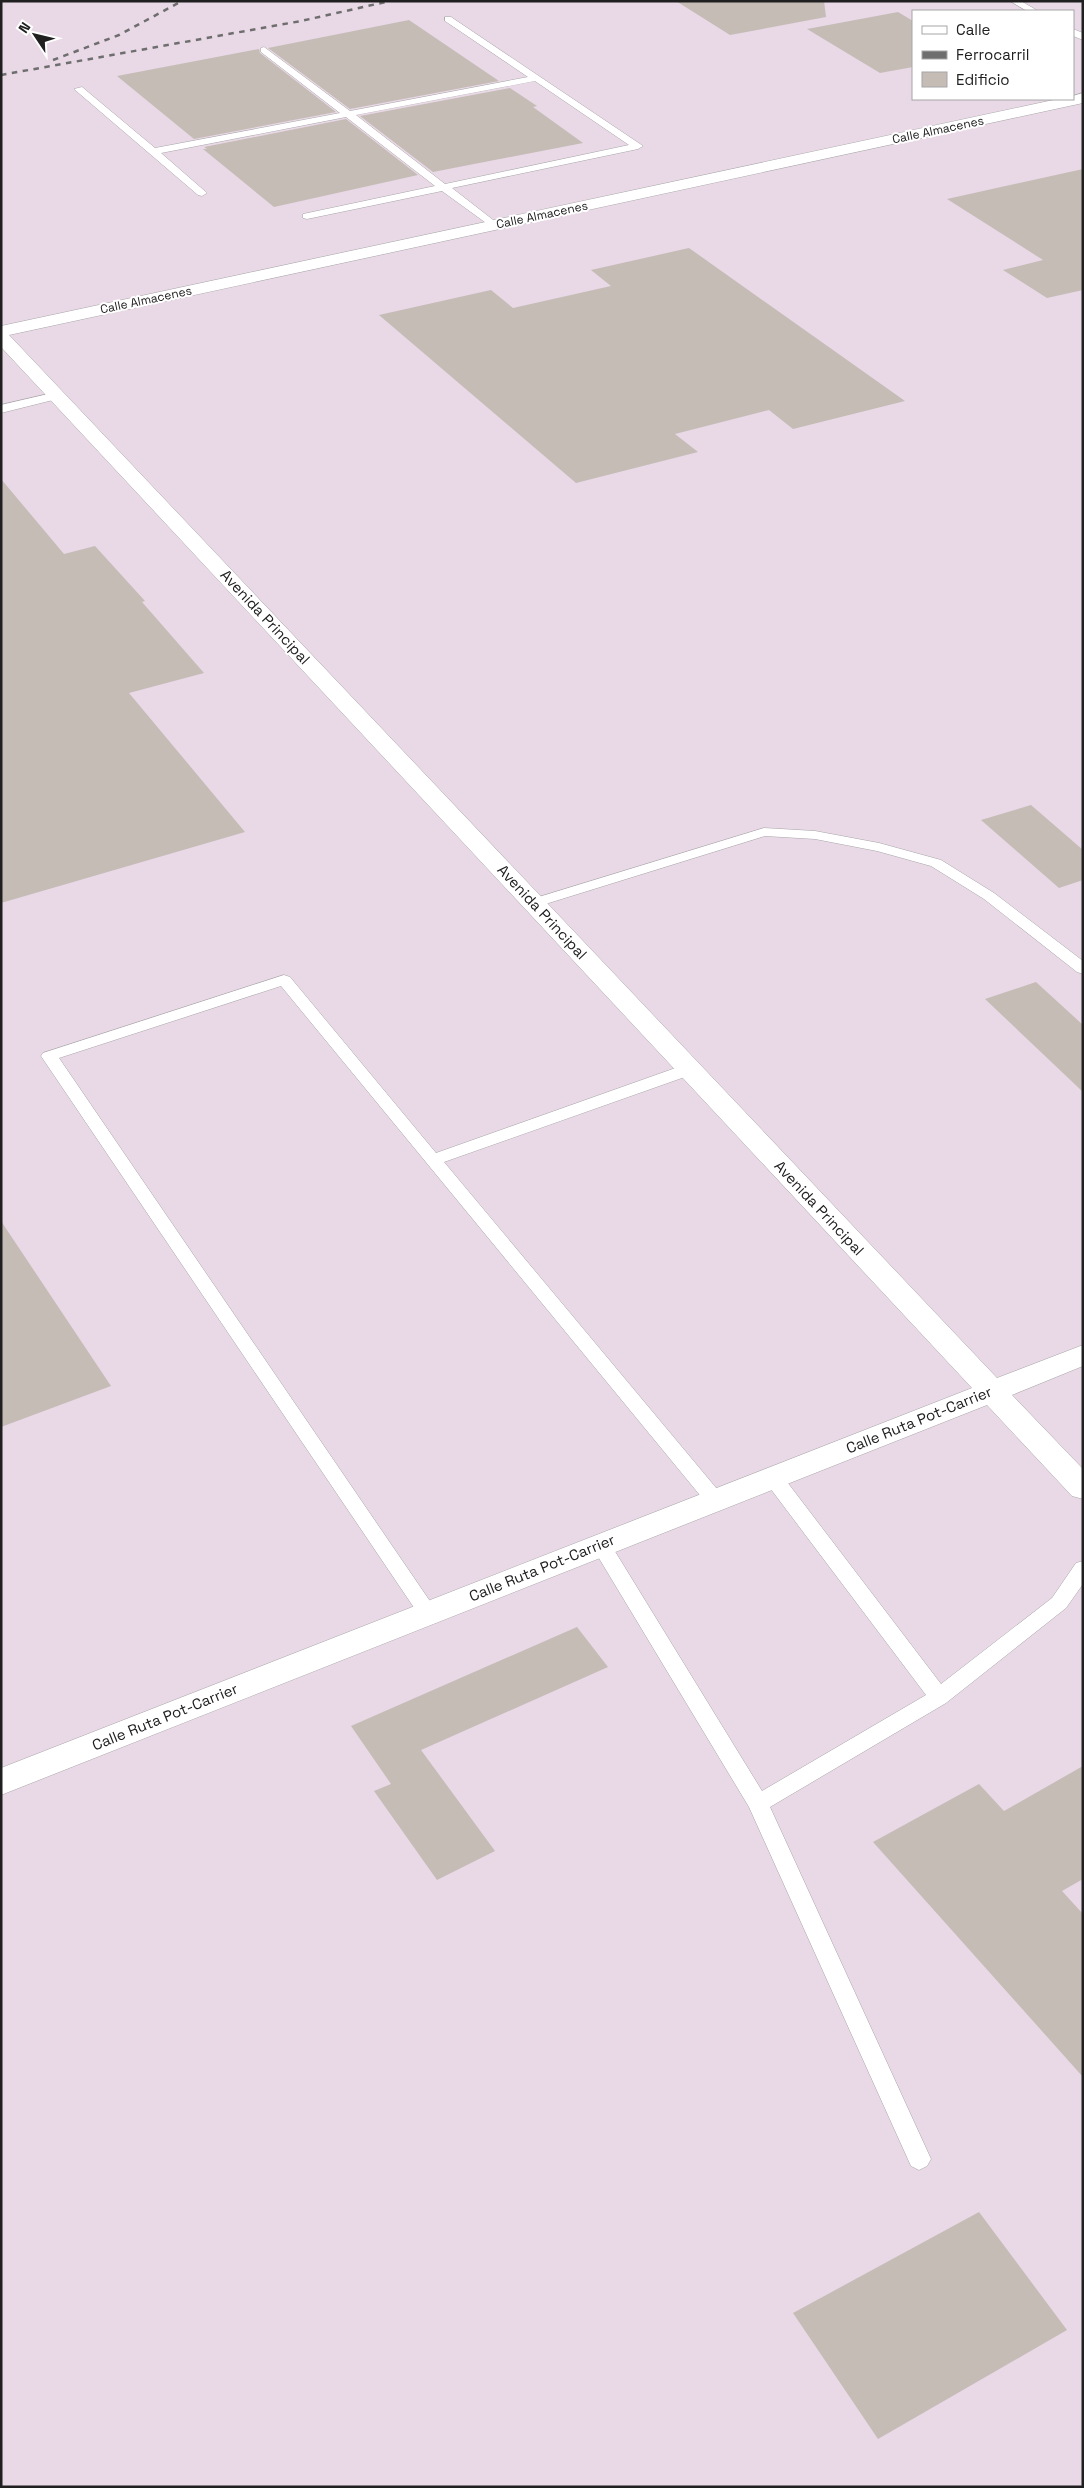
<svg xmlns="http://www.w3.org/2000/svg" width="1084" height="2488" font-family="'Space Grotesk',sans-serif">
	<rect width="100%" height="100%" fill="#f0ede6"/>
	<path fill="#e9d8e6" fill-rule="evenodd" d="M1,1H1083V2487H1ZM913,11H1073V99H913Z"/>
	<path fill="#c5bcb6" d="M676,1H824L826,17L730,35Z
		M898,12L913,21V67L880,73L807,29Z
		M409,20L499,81L350,109L268,48Z
		M259,49L260,53L336,112L194,139L117,76Z
		M510,88L537,106L533,107L583,143L433,172L360,116Z
		M346,119L418,175L274,207L203,149H207L204,147Z
		M1083,169V290L1047,298L1003,270L1043,260L947,199Z
		M689,248L905,401L793,429L769,410L675,434L698,452L576,483L379,315L491,290L513,308L611,286L591,270Z
		M1,479L64,554L95,546L145,601L142,602L204,673L129,693L245,832L1,903Z
		M1031,805L1083,850V880L1059,888L981,820Z
		M1036,982L1083,1025V1092L985,999Z
		M1,1221L111,1386L1,1427Z
		M577,1627L608,1667L421,1750L495,1851L437,1880L374,1791L391,1784L351,1726Z
		M1083,1766V1879L1062,1891L1083,1914V2077L873,1842L979,1784L1004,1811Z
		M979,2212L1067,2330L878,2439L793,2313Z"/>
	<g fill="none" stroke-linecap="round" stroke-linejoin="round">
		<defs>
			<path id="service" d="M1010,1H1021L1038,11H1027Z
				M445,17H451L643,146L638,149L452,188L497,223L498,225L493,228L442,191L307,219L303,218V214L435,186L346,117L161,153L207,193L202,196L198,195L74,89L82,87L155,148L340,113L261,52V48L264,47L350,111L528,77L445,21ZM535,81L629,145L445,184L356,115Z
				M1073,29L1083,33V40L1073,36Z
				M57,392L63,396L61,398L1,413V405Z
				M764,828L815,831L879,843L941,860L994,893L1083,961V974L1077,972L984,899L931,866L877,851L815,839L765,836L539,906L534,908L526,903L529,900Z
				M284,975L290,977L436,1153L684,1065H696L698,1069L696,1073L444,1162L722,1495L725,1500L722,1505L715,1507L708,1505L281,986L59,1058L438,1613L435,1618L428,1620L421,1618L41,1056L43,1053Z
				M774,1472L781,1474L941,1684L1052,1598L1076,1563L1083,1561V1584L1066,1608L946,1703L770,1807L931,2159L927,2166L919,2170L911,2166L749,1807L591,1545L594,1540L601,1538L608,1540L762,1791L926,1695L767,1484L764,1479L767,1474Z"/>
			<path id="minor" d="M1083,93V103L9,335L997,1378L1083,1345V1366L1012,1395L1083,1469V1499L1072,1496L987,1405L1,1795V1768L972,1388L1,347V326L1058,99H1073V96Z"/>
		</defs>
		<use href="#service" stroke="#a7a7a7" stroke-width="1"/>
		<use href="#minor" stroke="#a7a7a7" stroke-width="1"/>
		<use href="#service" fill="#fff" fill-rule="evenodd"/>
		<use href="#minor" fill="#fff" fill-rule="evenodd"/>
		<path stroke="#6e6e6e" stroke-width="2.5" stroke-dasharray="5.5 5.5" stroke-linecap="butt" d="M53,60L119,35L182,1
			M1,75L301,21L390,1"/>
	</g>
	<g text-anchor="middle" stroke-width="4" stroke-linejoin="round" paint-order="stroke">
		<g font-size="12" fill="#202020" stroke="#fff">
			<text transform="translate(938 130) rotate(-12)" y="4">Calle Almacenes</text>
			<text transform="translate(542 215) rotate(-12)" y="4">Calle Almacenes</text>
			<text transform="translate(146 300) rotate(-12)" y="4">Calle Almacenes</text>
		</g>
		<g font-size="15" fill="#202020" stroke="#fff">
			<text transform="translate(265 617) rotate(47)" y="5">Avenida Principal</text>
			<text transform="translate(542 912) rotate(47)" y="5">Avenida Principal</text>
			<text transform="translate(819 1208) rotate(47)" y="5">Avenida Principal</text>
			<text transform="translate(919 1420) rotate(-22)" y="5">Calle Ruta Pot-Carrier</text>
			<text transform="translate(542 1568) rotate(-22)" y="5">Calle Ruta Pot-Carrier</text>
			<text transform="translate(165 1717) rotate(-22)" y="5">Calle Ruta Pot-Carrier</text>
		</g>
	</g>
	<rect width="1084" height="2488" fill="none" stroke="#202020" stroke-width="5"/>
	<rect x="912" y="10" width="162" height="90" fill="#ffffff" stroke="#a6a6a6"/>
	<rect x="922" y="26" width="25" height="8" fill="#ffffff" stroke="#a6a6a6"/>
	<text x="956" y="35" font-size="15" fill="#202020">Calle</text>
	<rect x="922" y="51" width="25" height="8" fill="#6e6e6e" stroke="#a6a6a6"/>
	<text x="956" y="60" font-size="15" fill="#202020">Ferrocarril</text>
	<rect x="922" y="72" width="25" height="15" fill="#c5bcb6" stroke="#a6a6a6"/>
	<text x="956" y="85" font-size="15" fill="#202020">Edificio</text>
	<g transform="translate(35 35) rotate(305)" stroke="#ffffff" stroke-width="4" paint-order="stroke">
	<path d="M0-4L9 19L0 12L-9 19Z" fill="#202020"/>
	<text y="-8" font-size="14" font-weight="bold" text-anchor="middle" fill="#202020">N</text>
	</g>
</svg>
